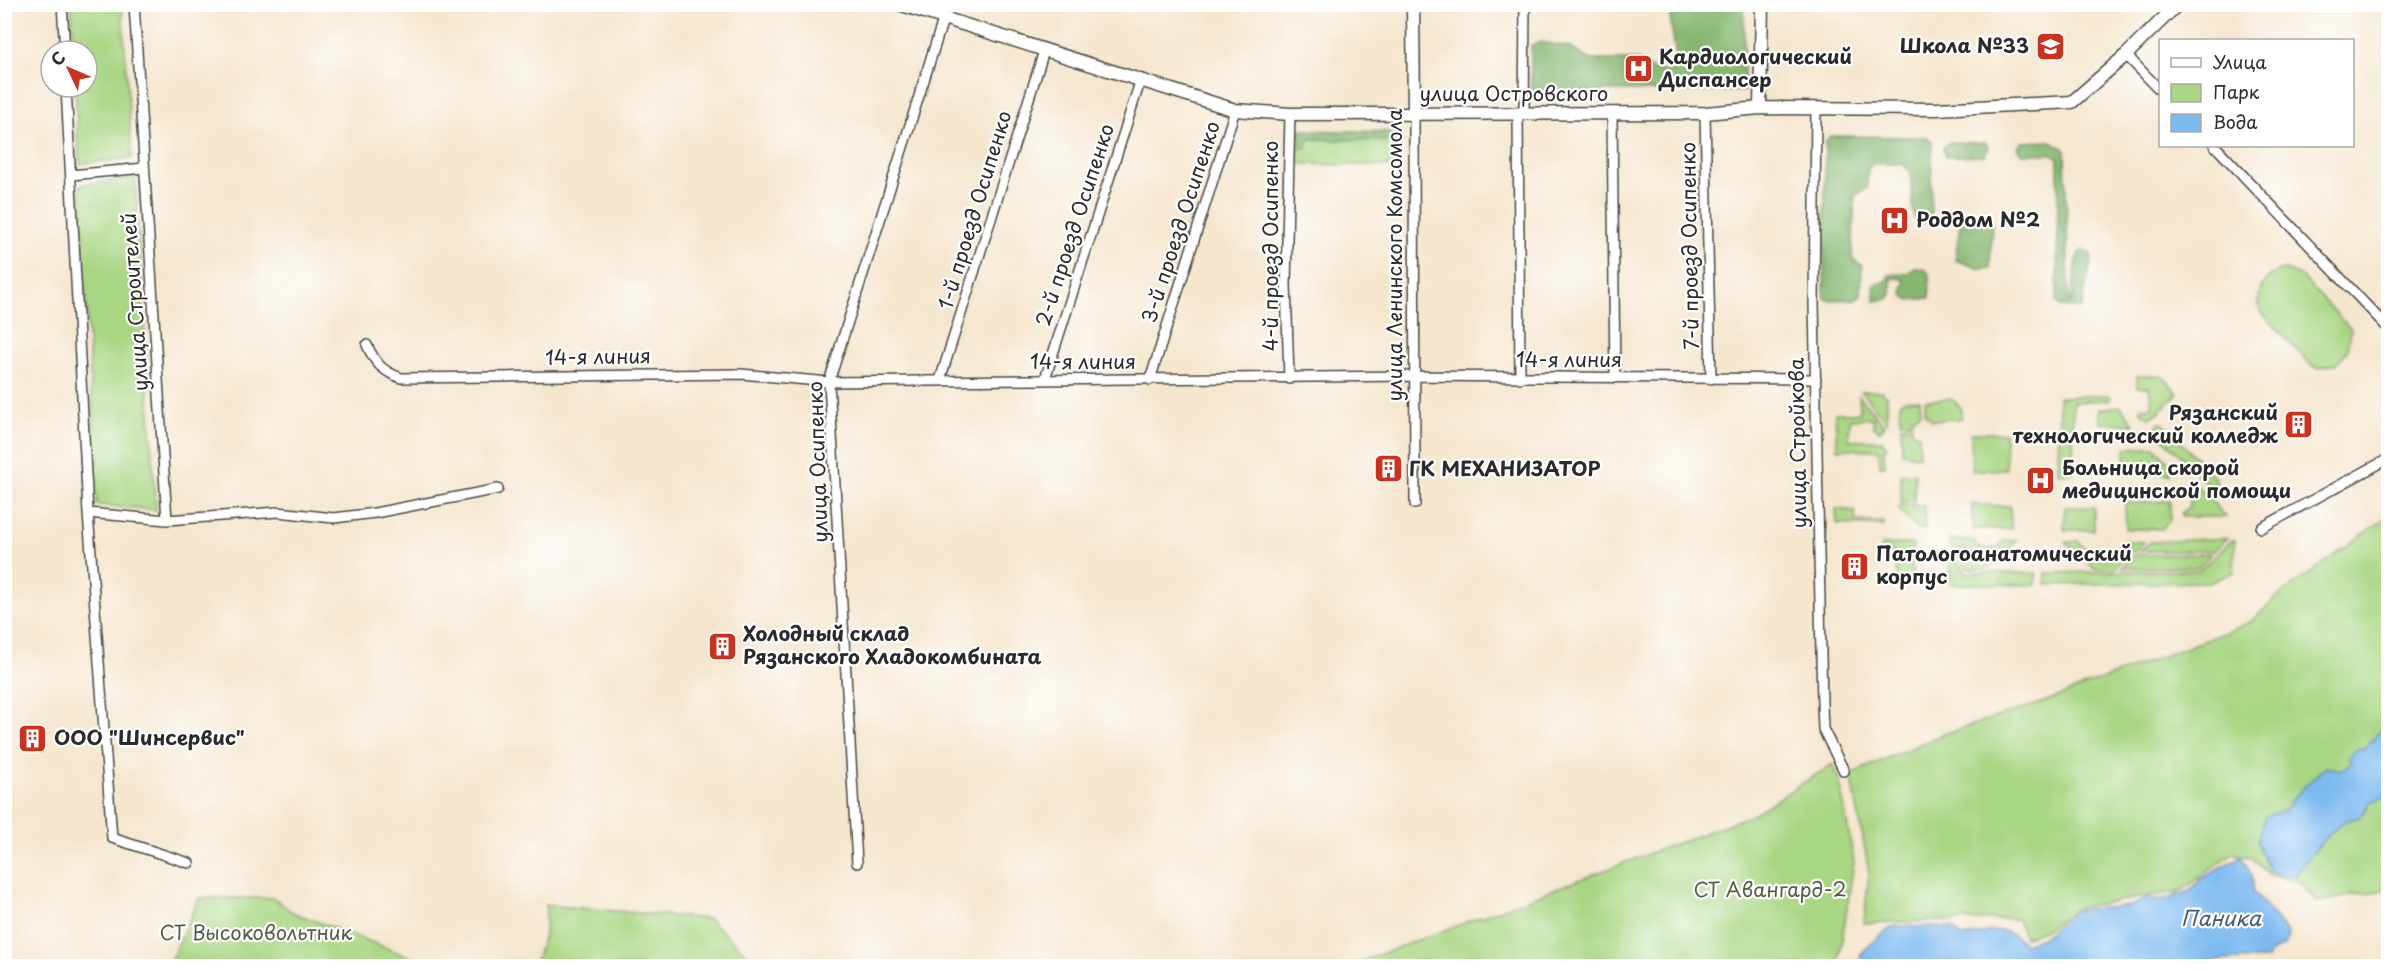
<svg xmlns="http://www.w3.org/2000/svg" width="2393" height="971" font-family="'Playpen Sans',sans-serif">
	<rect width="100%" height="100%" fill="#fff"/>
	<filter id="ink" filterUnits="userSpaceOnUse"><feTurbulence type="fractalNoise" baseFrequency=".0167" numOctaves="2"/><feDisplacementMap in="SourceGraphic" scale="12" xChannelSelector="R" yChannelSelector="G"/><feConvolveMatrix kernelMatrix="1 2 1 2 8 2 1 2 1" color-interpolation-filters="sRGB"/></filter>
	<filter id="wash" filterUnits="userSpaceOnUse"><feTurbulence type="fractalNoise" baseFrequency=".008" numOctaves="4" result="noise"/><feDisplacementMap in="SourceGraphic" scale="24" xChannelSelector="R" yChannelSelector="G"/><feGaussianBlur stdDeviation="1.35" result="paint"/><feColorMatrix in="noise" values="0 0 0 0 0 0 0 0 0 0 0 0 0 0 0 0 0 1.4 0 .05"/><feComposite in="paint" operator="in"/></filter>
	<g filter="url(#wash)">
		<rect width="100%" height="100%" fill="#f5e6ce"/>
		<path fill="#a9d683" stroke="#6a8057" stroke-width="1.5" d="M71,5H122L132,158L79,164L75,87H87V51H74Z
			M1309,139L1396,141V166L1299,164V148H1306Z
			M135,177L156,510L97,505L80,185Z
			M2285,270L2301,276L2351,329L2348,350L2336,364L2318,368L2311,365L2260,311C2255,292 2264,273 2285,270Z
			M2137,376H2163L2178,393L2157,414L2149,417L2141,412V408L2152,407L2149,387H2137Z
			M1861,391H1881L1887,397V422Z
			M2108,395L2111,397L2108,400L2073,402V473H2058L2059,397Z
			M1859,396L1885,426L1880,431L1874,427L1873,418L1850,419L1849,440H1882L1887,448L1884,449L1885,466H1880L1879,450L1837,449L1835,413H1860Z
			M1920,399L1921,413L1912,418V422H1901L1900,404L1903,400Z
			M1952,399L1961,408V419L1932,420L1925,414V400Z
			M2120,406L2135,424L2100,423L2099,409Z
			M2160,423L2164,424L2216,479V485L2209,486L2157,431L2156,427Z
			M1901,426H1912V430L1919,435V456L1902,453Z
			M1971,433H2005L2006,469L1972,471Z
			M2154,447L2170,463V474L2126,472L2125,448Z
			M1915,473L1914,501L1901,500V474Z
			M2193,486H2197L2226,517H2182V512L2189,507V489Z
			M2170,501V520L2162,529H2126L2125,503Z
			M1901,504L1924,506L1925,529L1918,530L1899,510Z
			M1972,505L2010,506L2011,529H1973Z
			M2065,507H2094V530H2064Z
			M1836,509L1855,511L1856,522H1884V526L1837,524Z
			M2388,516V886L2383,890L2317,902L2298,882L2270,875L2251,858L2233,853L2181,891L2076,908L2049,928L2024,938L2018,919L1864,923L1869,871L1851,774L1941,735L2044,702L2249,623L2277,597Z
			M2227,538L2214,551H2140L2150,542Z
			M1949,540L1974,541L1978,548H1998L2004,540H2017L2007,551L1950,549Z
			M2232,540H2235L2234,572L2212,582L2046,585V573L2200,570Z
			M2079,541L2083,548H2118L2125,541L2144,542L2134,552L2076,551L2066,542Z
			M1913,544L1912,578H1897L1895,552H1882L1881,545Z
			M1954,553L2004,554L1988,569H1968Z
			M2211,554L2199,567L2122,568L2135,555Z
			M2079,555H2129L2114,569H2096Z
			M1951,556L1967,573H2036V585L1950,584Z
			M1833,764L1839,777L1854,862L1838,966H1349L1752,815Z
			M199,898H274L292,912L434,966H168Z
			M546,905L709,919L759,966H534L545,932Z"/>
		<path fill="#86b771" stroke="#58714e" stroke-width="1.5" d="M1676,5H1744V91H1531V45L1540,42L1569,47L1591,60H1639L1653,70L1672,72L1677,64L1670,17Z
			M1299,130L1396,132V141L1309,139L1306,148H1299Z
			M1830,136L1927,137L1932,141L1931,219H1914L1910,171L1902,164H1872L1868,169L1867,189L1855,195L1852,258L1862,266L1861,295L1858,299L1828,300L1824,297L1825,142Z
			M2051,141L2065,149L2069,302L2071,301L2078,254L2083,250L2090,252L2092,258L2082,308L2060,307L2057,301L2058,158L2051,154H2022L2018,147L2022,142Z
			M1949,142L1986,143L1989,148L1983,156H1946L1943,148Z
			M1978,215L1987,217L1992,224L1990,268L1981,269L1955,260L1961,217Z
			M1915,268L1925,269L1929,274L1930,298L1909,300L1903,295L1904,279L1892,278L1891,294L1888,299L1875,301L1874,285L1886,281L1889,275L1908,273Z"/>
		<path fill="#7dbaf0" stroke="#54728e" stroke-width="1.5" d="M2383,728L2388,729V796L2370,802C2363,825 2352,814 2339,825C2327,836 2304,862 2296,875L2281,876L2269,870L2257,842L2265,816L2285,810L2292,799L2325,767L2342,770L2350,763L2349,756L2358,748L2363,750Z
			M2241,856L2252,876L2254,892L2288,934L2286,945L2271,952L2267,959L2205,961L2202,966H1858L1861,954L1882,933L1895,926L1952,927L1961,937C1988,935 2001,920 2024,944L2042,938L2077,910L2131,906L2148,898L2161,901L2190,891L2201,879Z"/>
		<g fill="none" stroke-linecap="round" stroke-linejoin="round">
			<path stroke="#7dbaf0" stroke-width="3" d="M4,961L16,966"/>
		</g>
	</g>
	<g filter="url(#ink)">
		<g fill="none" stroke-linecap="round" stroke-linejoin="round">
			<defs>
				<path id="minor" d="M62,4L65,51
					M2126,55L2160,90
					M66,87L88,513L112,838L189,863
					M1816,109L1814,303L1822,704L1823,729L1844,771
					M1518,113L1520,378
					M1524,113L1525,4
					M1612,113L1615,378
					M1705,113L1711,379
					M1414,114L1415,504
					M2215,146L2388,328
					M71,175L144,168
					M367,345C375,363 382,371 401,378L741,374L829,382L1415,376L1816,379
					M1045,379L1140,82
					M1289,379L1286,284L1290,114
					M940,380L1044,51
					M1150,380L1235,110
					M88,513L167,520L134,4
					M167,520L278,512L334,518L375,513L498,489
					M2261,528L2388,459
					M857,863L829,382L948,4"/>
				<path id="tertiary" d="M899,4L1235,110L1290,114L1705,113L1760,108L1937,109L2072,102L2126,55L2178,4
					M1413,4L1414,114
					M1760,108L1762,4"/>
			</defs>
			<use href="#minor" stroke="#494743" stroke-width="12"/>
			<use href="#tertiary" stroke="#494743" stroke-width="15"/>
			<use href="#minor" stroke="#fff" stroke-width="9"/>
			<use href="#tertiary" stroke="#fff" stroke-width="12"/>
		</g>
	</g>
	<defs>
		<symbol id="school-square" viewBox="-11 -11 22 22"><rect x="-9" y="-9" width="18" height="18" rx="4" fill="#c8321e" stroke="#fff"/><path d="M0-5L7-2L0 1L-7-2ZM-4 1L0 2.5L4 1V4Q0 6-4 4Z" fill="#fff"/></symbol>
		<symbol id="hospital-square" viewBox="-11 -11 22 22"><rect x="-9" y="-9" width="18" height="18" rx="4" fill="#c8321e" stroke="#fff"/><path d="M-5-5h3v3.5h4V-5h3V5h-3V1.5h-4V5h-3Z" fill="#fff"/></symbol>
		<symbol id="building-square" viewBox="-11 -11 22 22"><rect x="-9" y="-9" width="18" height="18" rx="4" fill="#c8321e" stroke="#fff"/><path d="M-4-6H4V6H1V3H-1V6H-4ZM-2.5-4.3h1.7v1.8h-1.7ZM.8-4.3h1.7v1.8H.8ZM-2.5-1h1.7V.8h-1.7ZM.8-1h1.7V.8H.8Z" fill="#fff"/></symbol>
	</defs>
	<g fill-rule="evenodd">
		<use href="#school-square" x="2034" y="30" width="33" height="33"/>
		<use href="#hospital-square" x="1622" y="52" width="33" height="33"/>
		<use href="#hospital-square" x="1878" y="204" width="33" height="33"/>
		<use href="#building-square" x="2282" y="408" width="33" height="33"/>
		<use href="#building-square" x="1372" y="452" width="33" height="33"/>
		<use href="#hospital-square" x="2024" y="464" width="33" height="33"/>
		<use href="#building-square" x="1838" y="550" width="33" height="33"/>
		<use href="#building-square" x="706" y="630" width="33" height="33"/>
		<use href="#building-square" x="16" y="722" width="33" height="33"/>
	</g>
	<g text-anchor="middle" stroke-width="4.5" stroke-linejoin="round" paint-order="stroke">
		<g font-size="20" font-weight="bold" fill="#2b2b2b" stroke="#fff" text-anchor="start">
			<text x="2029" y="53" text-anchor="end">Школа №33</text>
			<text x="1659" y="64">Кардиологический<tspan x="1659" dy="23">Диспансер</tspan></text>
			<text x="1916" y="227">Роддом №2</text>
			<text x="2278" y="420" text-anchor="end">Рязанский<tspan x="2278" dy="23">технологический колледж</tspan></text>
			<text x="2062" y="475">Больница скорой<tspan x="2062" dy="23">медицинской помощи</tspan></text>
			<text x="1409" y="476">ГК МЕХАНИЗАТОР</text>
			<text x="1876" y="561">Патологоанатомический<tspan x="1876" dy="23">корпус</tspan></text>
			<text x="743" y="641">Холодный склад<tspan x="743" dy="23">Рязанского Хладокомбината</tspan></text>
			<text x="54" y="745">ООО "Шинсервис"</text>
		</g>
		<g font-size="20" fill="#2b2b2b" stroke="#fff">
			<text x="1514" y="101">улица Островского</text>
			<text transform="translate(975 210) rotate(-73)" y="7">1-й проезд Осипенко</text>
			<text transform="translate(1181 222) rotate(-72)" y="7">3-й проезд Осипенко</text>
			<text transform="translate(1075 225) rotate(-72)" y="7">2-й проезд Осипенко</text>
			<text transform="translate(1271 246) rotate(-90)" y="7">4-й проезд Осипенко</text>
			<text transform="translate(1690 246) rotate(-91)" y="7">7-й проезд Осипенко</text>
			<text transform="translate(1395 255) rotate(-90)" y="7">улица Ленинского Комсомола</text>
			<text transform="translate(135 302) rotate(-94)" y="7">улица Строителей</text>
			<text transform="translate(598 357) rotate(-1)" y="7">14-я линия</text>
			<text x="1569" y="367">14-я линия</text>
			<text x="1083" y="369">14-я линия</text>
			<text transform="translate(1798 443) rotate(-91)" y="7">улица Стройкова</text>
			<text transform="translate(818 462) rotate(-92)" y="7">улица Осипенко</text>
		</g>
		<g font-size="20" fill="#515e45" stroke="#fff">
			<text x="1770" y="897">СТ Авангард-2</text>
			<text x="256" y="940">СТ Высоковольтник</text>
		</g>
		<g font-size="21" font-style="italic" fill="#485d70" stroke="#fff">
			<text x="2221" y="926">Паника</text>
		</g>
	</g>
	<rect width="2393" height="971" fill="none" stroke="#fff" stroke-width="24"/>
	<rect x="2159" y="39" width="195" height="108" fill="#ffffff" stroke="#aaaaaa" stroke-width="1.5"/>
	<rect x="2171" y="58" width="30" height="9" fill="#ffffff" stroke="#aaaaaa" stroke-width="1.5"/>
	<text x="2213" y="69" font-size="18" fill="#2b2b2b">Улица</text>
	<rect x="2171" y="84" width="30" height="18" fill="#a9d683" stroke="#aaaaaa" stroke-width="1.5"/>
	<text x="2213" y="99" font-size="18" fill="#2b2b2b">Парк</text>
	<rect x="2171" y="114" width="30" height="18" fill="#7dbaf0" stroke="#aaaaaa" stroke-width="1.5"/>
	<text x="2213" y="129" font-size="18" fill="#2b2b2b">Вода</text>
	<g transform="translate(69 69) rotate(314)"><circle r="28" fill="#ffffff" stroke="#aaaaaa" stroke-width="1.5"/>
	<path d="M0-4.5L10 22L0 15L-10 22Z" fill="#c8321e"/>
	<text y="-9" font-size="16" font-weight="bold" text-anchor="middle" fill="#2b2b2b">С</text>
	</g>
</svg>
